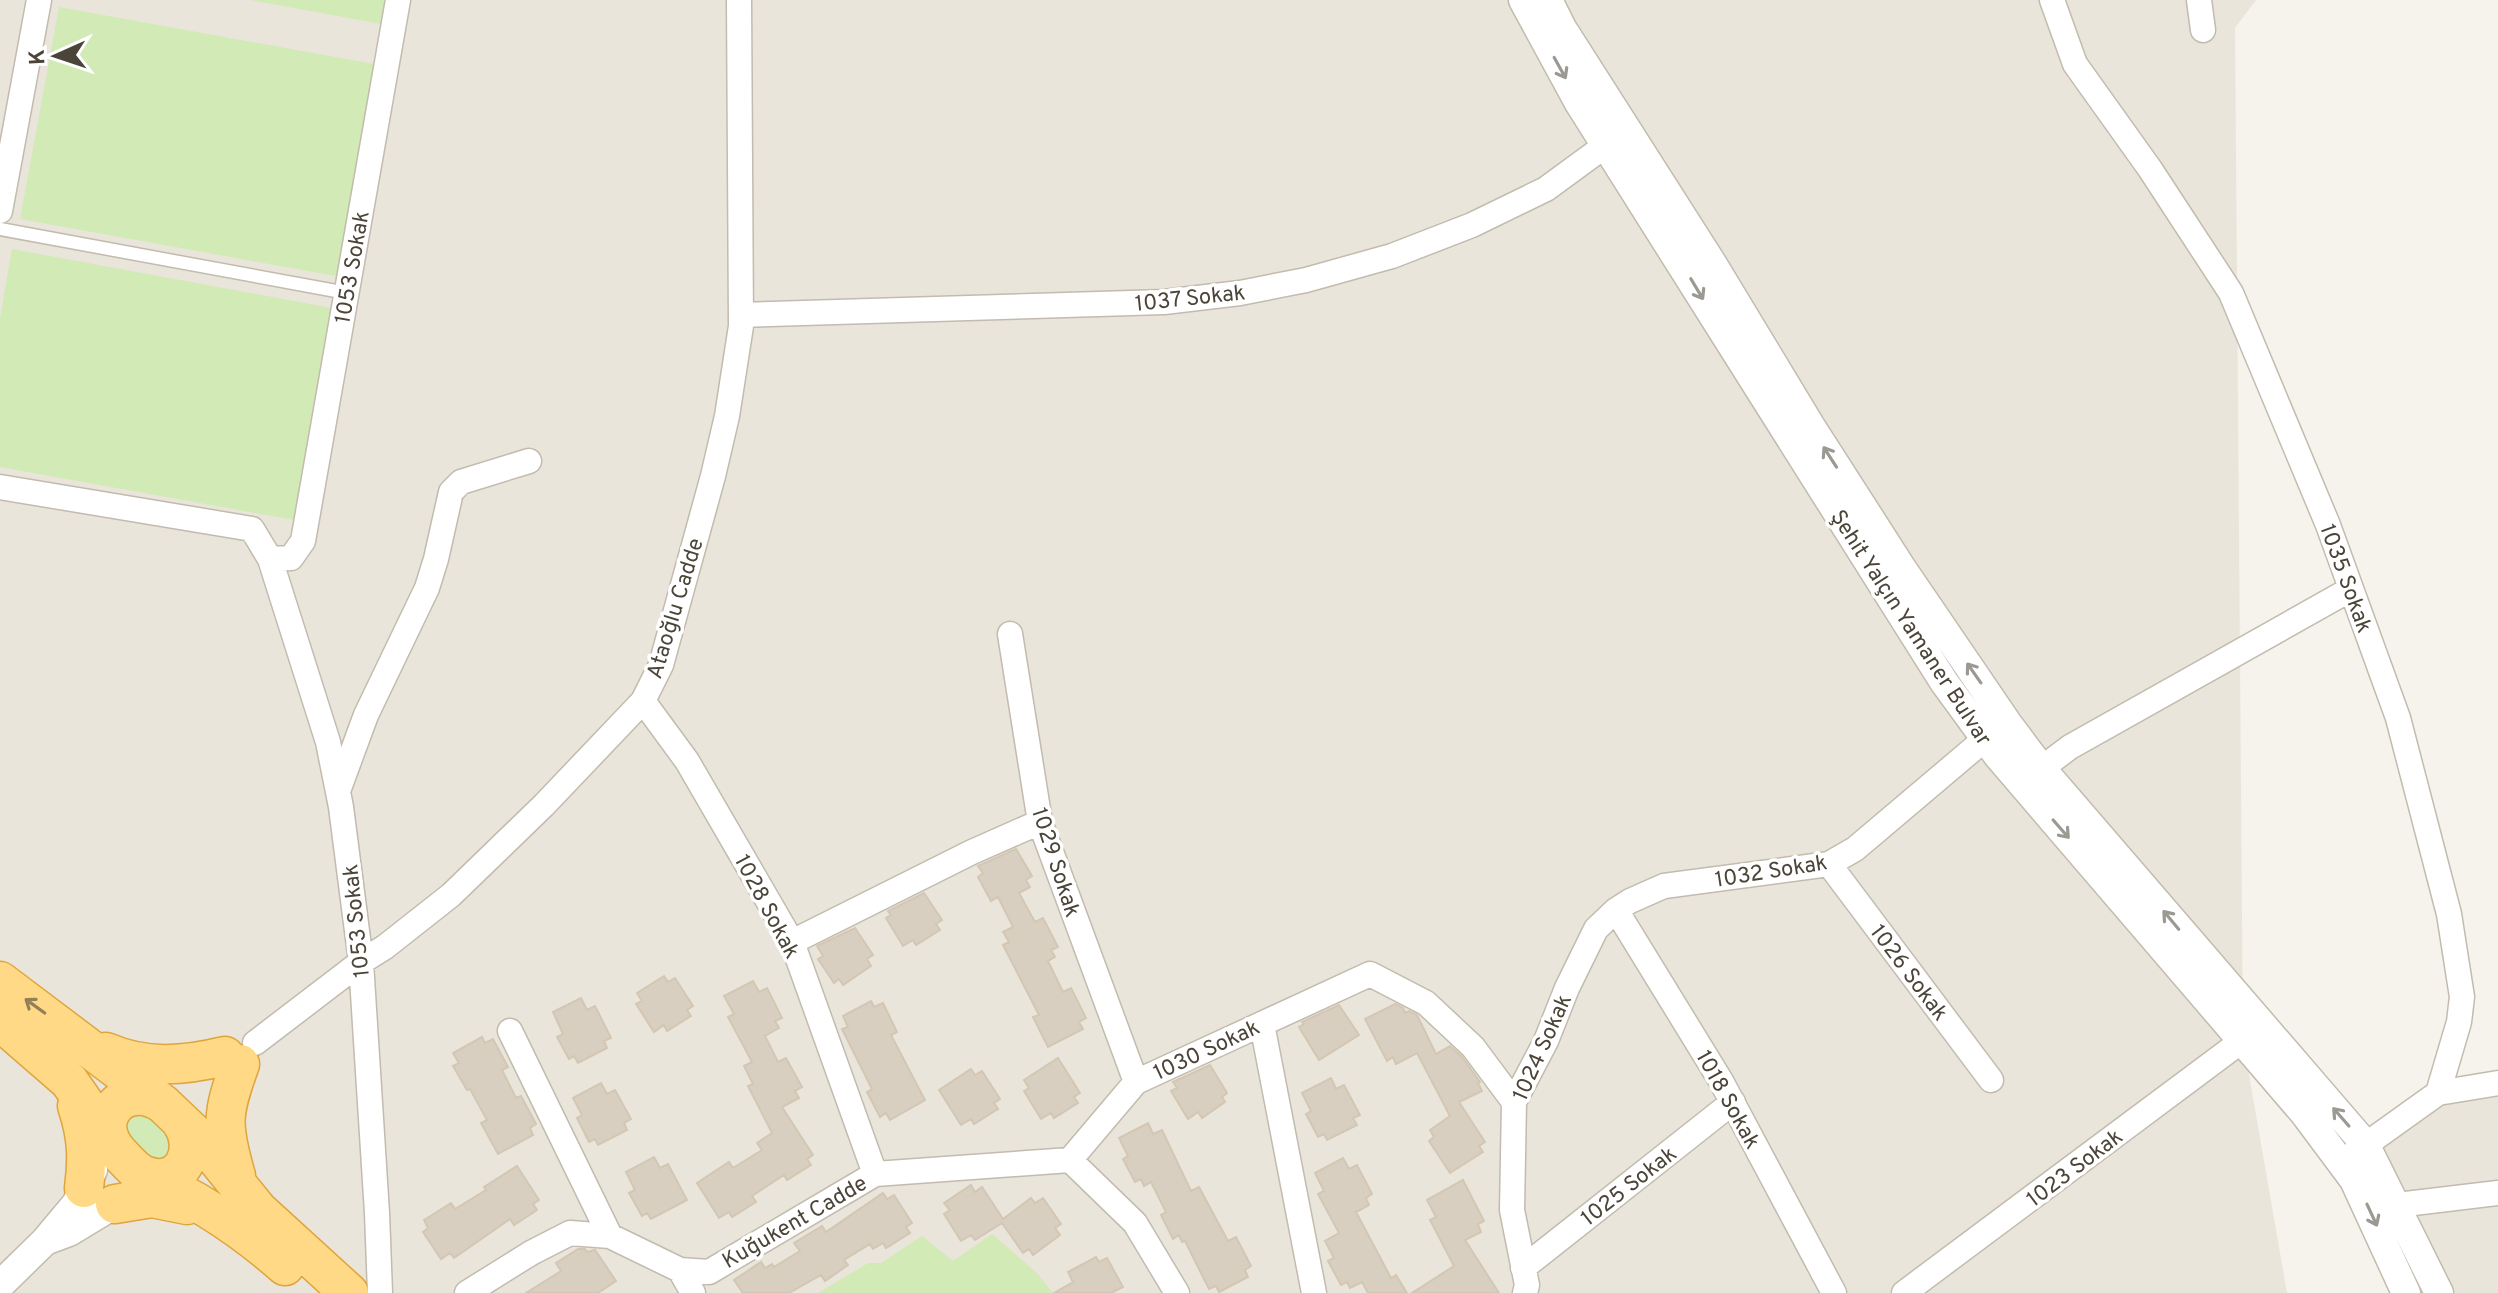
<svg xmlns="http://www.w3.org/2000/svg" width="2498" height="1293" font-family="Overpass,sans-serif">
	<rect width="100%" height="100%" fill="#f6f3ec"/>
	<path fill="#eae5da" d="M0,0H2256L2235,28L2243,1040L2287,1293H0Z
		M2498,1087V1293H2421L2362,1152L2438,1093Z"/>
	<path fill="#d2eab5" d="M250,0H385L381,24Z
		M59,7L379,65L341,277L20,219Z
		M12,249L332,308L294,520L0,467V318Z
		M143,1110L172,1133L175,1152L156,1165L124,1141L125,1117Z
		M992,1234L1038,1274L1053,1293H818L868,1263H881L922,1236L953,1261Z"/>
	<path fill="#d8cfc1" stroke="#d3c7b4" stroke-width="2" d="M1016,849L1032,876L1026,880L1030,887L1019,893L1035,922L1043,918L1058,947L1051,950L1055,957L1048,961L1063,992L1071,988L1086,1018L1079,1022L1083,1029L1048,1047L1033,1017L1039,1015L1003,945L1009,942L1003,932L1013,927L998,897L991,901L978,877L983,873L978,866Z
		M924,893L942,920L936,924L940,930L916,945L913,940L903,946L886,918L891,915L888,911Z
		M855,928L873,955L867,959L871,966L843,985L839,979L834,983L818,959L823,956L817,946Z
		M664,976L668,982L675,978L693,1006L687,1010L691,1016L667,1031L664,1025L654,1032L636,1004L642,1001L637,993Z
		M753,981L759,992L767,988L782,1018L775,1021L779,1028L765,1036L778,1062L786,1058L802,1087L795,1091L799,1098L782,1107L813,1155L807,1159L811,1165L787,1180L784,1175L758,1192L752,1196L756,1202L732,1217L729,1212L719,1218L697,1183L729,1162L733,1168L762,1150L757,1143L772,1133L748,1086L753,1084L744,1066L752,1062L728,1017L734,1014L724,996Z
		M581,998L587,1010L595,1006L611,1038L604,1041L607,1048L578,1063L574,1056L569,1059L557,1037L563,1034L553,1012Z
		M871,1001L874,1007L883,1003L897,1032L891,1035L925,1100L890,1120L886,1113L880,1117L867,1092L872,1089L842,1029L848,1027L843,1016Z
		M1395,1004L1403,1008L1405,1013L1409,1011L1417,1015L1436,1054L1450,1046L1462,1057L1480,1082L1478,1083L1482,1091L1459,1102L1485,1142L1479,1146L1483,1152L1450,1173L1429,1141L1434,1137L1430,1130L1450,1116L1417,1053L1396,1064L1393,1057L1387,1061L1365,1019Z
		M1339,1005L1359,1035L1319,1060L1299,1027L1304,1024L1302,1022Z
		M482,1037L485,1043L493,1039L508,1067L502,1070L516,1098L521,1096L536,1124L530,1128L533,1135L498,1154L481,1123L487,1120L470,1089L467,1090L453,1066L459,1063L453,1053Z
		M1058,1058L1080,1093L1074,1097L1078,1103L1054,1118L1051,1113L1041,1119L1024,1091L1029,1088L1024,1080Z
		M1210,1065L1227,1093L1222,1097L1225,1102L1202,1118L1198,1112L1188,1119L1171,1091L1177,1088L1173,1082Z
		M971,1069L975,1075L982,1071L1000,1099L994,1103L998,1109L974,1124L971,1119L961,1125L939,1090Z
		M1331,1078L1336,1089L1344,1085L1360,1115L1353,1118L1357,1125L1327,1140L1324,1134L1318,1137L1306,1114L1311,1111L1302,1093Z
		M601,1083L607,1094L615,1090L631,1119L624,1123L627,1130L598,1145L595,1139L589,1142L577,1118L582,1115L573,1098Z
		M1148,1123L1153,1134L1162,1130L1191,1191L1199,1187L1228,1241L1236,1237L1251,1266L1245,1270L1248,1277L1219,1292L1216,1286L1209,1289L1185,1241L1182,1242L1179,1235L1173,1239L1161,1215L1166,1212L1151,1182L1144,1186L1141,1179L1135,1182L1123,1159L1128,1156L1119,1138Z
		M654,1157L660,1168L668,1164L687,1200L651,1219L647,1213L642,1216L629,1193L635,1190L626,1172Z
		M1343,1158L1349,1169L1357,1165L1372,1194L1366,1198L1369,1205L1356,1212L1391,1278L1396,1275L1407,1293H1368L1362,1282L1350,1288L1347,1282L1341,1285L1328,1261L1334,1258L1325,1241L1339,1233L1318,1194L1324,1191L1315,1173Z
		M517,1166L539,1200L533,1204L537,1210L514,1225L510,1219L454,1258L450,1253L441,1259L423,1232L428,1228L424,1220L451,1203L455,1209L486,1190L484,1187Z
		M1463,1180L1484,1221L1478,1224L1481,1232L1465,1240L1499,1293H1412L1454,1266L1430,1220L1436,1217L1427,1200Z
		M971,1185L975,1192L982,1187L1003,1219L1031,1198L1035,1203L1043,1198L1061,1224L1055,1228L1060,1235L1033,1255L1029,1249L1023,1253L1002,1223L975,1240L971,1235L961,1241L944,1214L950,1210L944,1203Z
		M883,1193L887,1199L894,1195L912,1223L906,1227L910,1233L886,1248L883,1243L873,1249L870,1244L844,1260L848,1265L825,1281L821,1275L789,1293H743L734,1280L761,1262L765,1268L772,1264L774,1267L800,1251L794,1243L822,1226L826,1232Z
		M578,1249H585L587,1252L595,1250L616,1281L598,1293H526L561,1271L556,1263Z
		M1096,1257L1099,1262L1107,1258L1123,1287L1111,1293H1054L1073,1282L1068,1272Z"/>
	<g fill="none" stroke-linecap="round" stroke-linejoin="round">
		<defs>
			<path id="service" d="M0,229L347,293"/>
			<path id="minor" d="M2052,0L2075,64L2150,169L2231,293L2328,525L2398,718L2449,914L2462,997L2459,1022L2438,1093L2350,1156
				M2199,0L2203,30
				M0,211L39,0
				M741,315L1164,302L1240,293L1306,280L1392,256L1472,225L1546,189L1606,145L1622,136
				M0,487L252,529L270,559L328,742L341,807L361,962L377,1213L380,1293
				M270,559L291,558L303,541L398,0
				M1010,634L1040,822L1136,1082
				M643,701L687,761L792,942L875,1174
				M2026,780L2070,747L2351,589
				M338,791L366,715L427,588L436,559L451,492L461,482L529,461
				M1829,864L1991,1080
				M1616,910L1721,1081L1834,1293
				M792,942L972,852L1040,822
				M1262,1024L1314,1293
				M510,1031L610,1236
				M255,1043L361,962L385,947L451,895L544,805L643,701L661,665L713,476L727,416L741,326L739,0
				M2438,1093L2498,1083
				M1070,1160L1136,1082L1370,974L1426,1003L1473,1047L1514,1102
				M2397,1205L2498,1193
				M1523,1268L1733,1102
				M680,1270L693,1293
				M467,1293L531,1253L570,1233L610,1236L680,1270L709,1272L875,1174L1070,1160L1135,1223L1177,1293
				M1525,1293L1527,1285L1512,1210L1514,1102L1546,1041L1567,988L1596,929L1616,910L1630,901L1664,886L1829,864L1855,849L1985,739L1999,730
				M1904,1293L2255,1031"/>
			<path id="tertiary" d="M1523,0L1579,103L1944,682L1998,756L2304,1113L2354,1180L2406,1293
				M1548,0L1562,28L1712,263L1810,425L1903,570L2008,724L2041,768L2365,1144L2439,1293
				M93,1170L76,1204L45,1241L69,1232L130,1195
				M0,1285L45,1241"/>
			<path id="trunk" d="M0,981L163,1104L203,1142L258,1210L349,1293
				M0,1021L69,1081L108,1137
				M106,1052C145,1069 184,1066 225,1056
				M163,1104C144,1091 116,1092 108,1119C105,1132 110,1143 119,1153C127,1161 136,1173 147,1176C182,1188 200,1149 181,1122
				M77,1106C87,1135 88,1158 84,1188
				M236,1176C221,1124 222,1114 240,1064
				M147,1177C198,1199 244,1230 285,1266
				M115,1204L152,1198L187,1205"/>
		</defs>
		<use href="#service" stroke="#c2bbae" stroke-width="15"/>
		<use href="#minor" stroke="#c2bbae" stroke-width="27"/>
		<use href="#tertiary" stroke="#c2bbae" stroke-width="31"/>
		<use href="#trunk" stroke="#e0a43c" stroke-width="41"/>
		<use href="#service" stroke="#fff" stroke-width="12"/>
		<use href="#minor" stroke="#fff" stroke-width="24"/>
		<use href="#tertiary" stroke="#fff" stroke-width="28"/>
		<use href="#trunk" stroke="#ffd985" stroke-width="38"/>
	</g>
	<defs><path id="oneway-shaft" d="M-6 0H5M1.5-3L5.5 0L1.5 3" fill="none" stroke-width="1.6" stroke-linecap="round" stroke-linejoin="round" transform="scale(2)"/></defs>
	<g stroke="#9c9892">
		<use href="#oneway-shaft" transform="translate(1560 68) rotate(61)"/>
		<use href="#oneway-shaft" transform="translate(1697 289) rotate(59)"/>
		<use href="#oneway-shaft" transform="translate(1830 457) rotate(-123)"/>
		<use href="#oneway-shaft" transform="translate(1974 673) rotate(-125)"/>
		<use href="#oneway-shaft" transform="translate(2061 829) rotate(49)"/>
		<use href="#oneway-shaft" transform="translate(2171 920) rotate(-130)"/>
		<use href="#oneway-shaft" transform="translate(2341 1117) rotate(-131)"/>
		<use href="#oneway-shaft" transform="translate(2372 1215) rotate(65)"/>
	</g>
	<use stroke="#938057" href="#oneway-shaft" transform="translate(35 1006) rotate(-144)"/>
	<g text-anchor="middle" stroke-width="7" stroke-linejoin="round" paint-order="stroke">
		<g font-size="22" fill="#4b4439" stroke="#fff">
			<text transform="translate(351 267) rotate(-80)" y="8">1053 Sokak</text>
			<text transform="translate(1190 297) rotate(-6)" y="8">1037 Sokak</text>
			<text transform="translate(2347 578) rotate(70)" y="8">1035 Sokak</text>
			<text transform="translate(674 608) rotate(-73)" y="8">Ataoğlu Cadde</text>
			<text transform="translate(1912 627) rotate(57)" y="8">Şehit Yalçın Yamaner Bulvar</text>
			<text transform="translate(1057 862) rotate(72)" y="8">1029 Sokak</text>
			<text transform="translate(1771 870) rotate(-9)" y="8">1032 Sokak</text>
			<text transform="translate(768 906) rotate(62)" y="8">1028 Sokak</text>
			<text transform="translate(355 921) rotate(-96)" y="8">1053 Sokak</text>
			<text transform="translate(1910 972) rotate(53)" y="8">1026 Sokak</text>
			<text transform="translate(1541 1047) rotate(-66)" y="8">1024 Sokak</text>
			<text transform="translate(1206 1049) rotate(-25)" y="8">1030 Sokak</text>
			<text transform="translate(1729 1099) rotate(61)" y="8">1018 Sokak</text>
			<text transform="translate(2074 1167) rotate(-37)" y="8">1023 Sokak</text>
			<text transform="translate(1628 1185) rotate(-38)" y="8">1025 Sokak</text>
			<text transform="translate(794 1221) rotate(-30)" y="8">Kuğukent Cadde</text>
		</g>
	</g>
	<g transform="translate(56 56) rotate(267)" stroke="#ffffff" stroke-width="6" paint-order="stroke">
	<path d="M0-6L14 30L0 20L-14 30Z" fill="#4b4439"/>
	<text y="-12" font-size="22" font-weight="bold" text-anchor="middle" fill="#4b4439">K</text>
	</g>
</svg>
